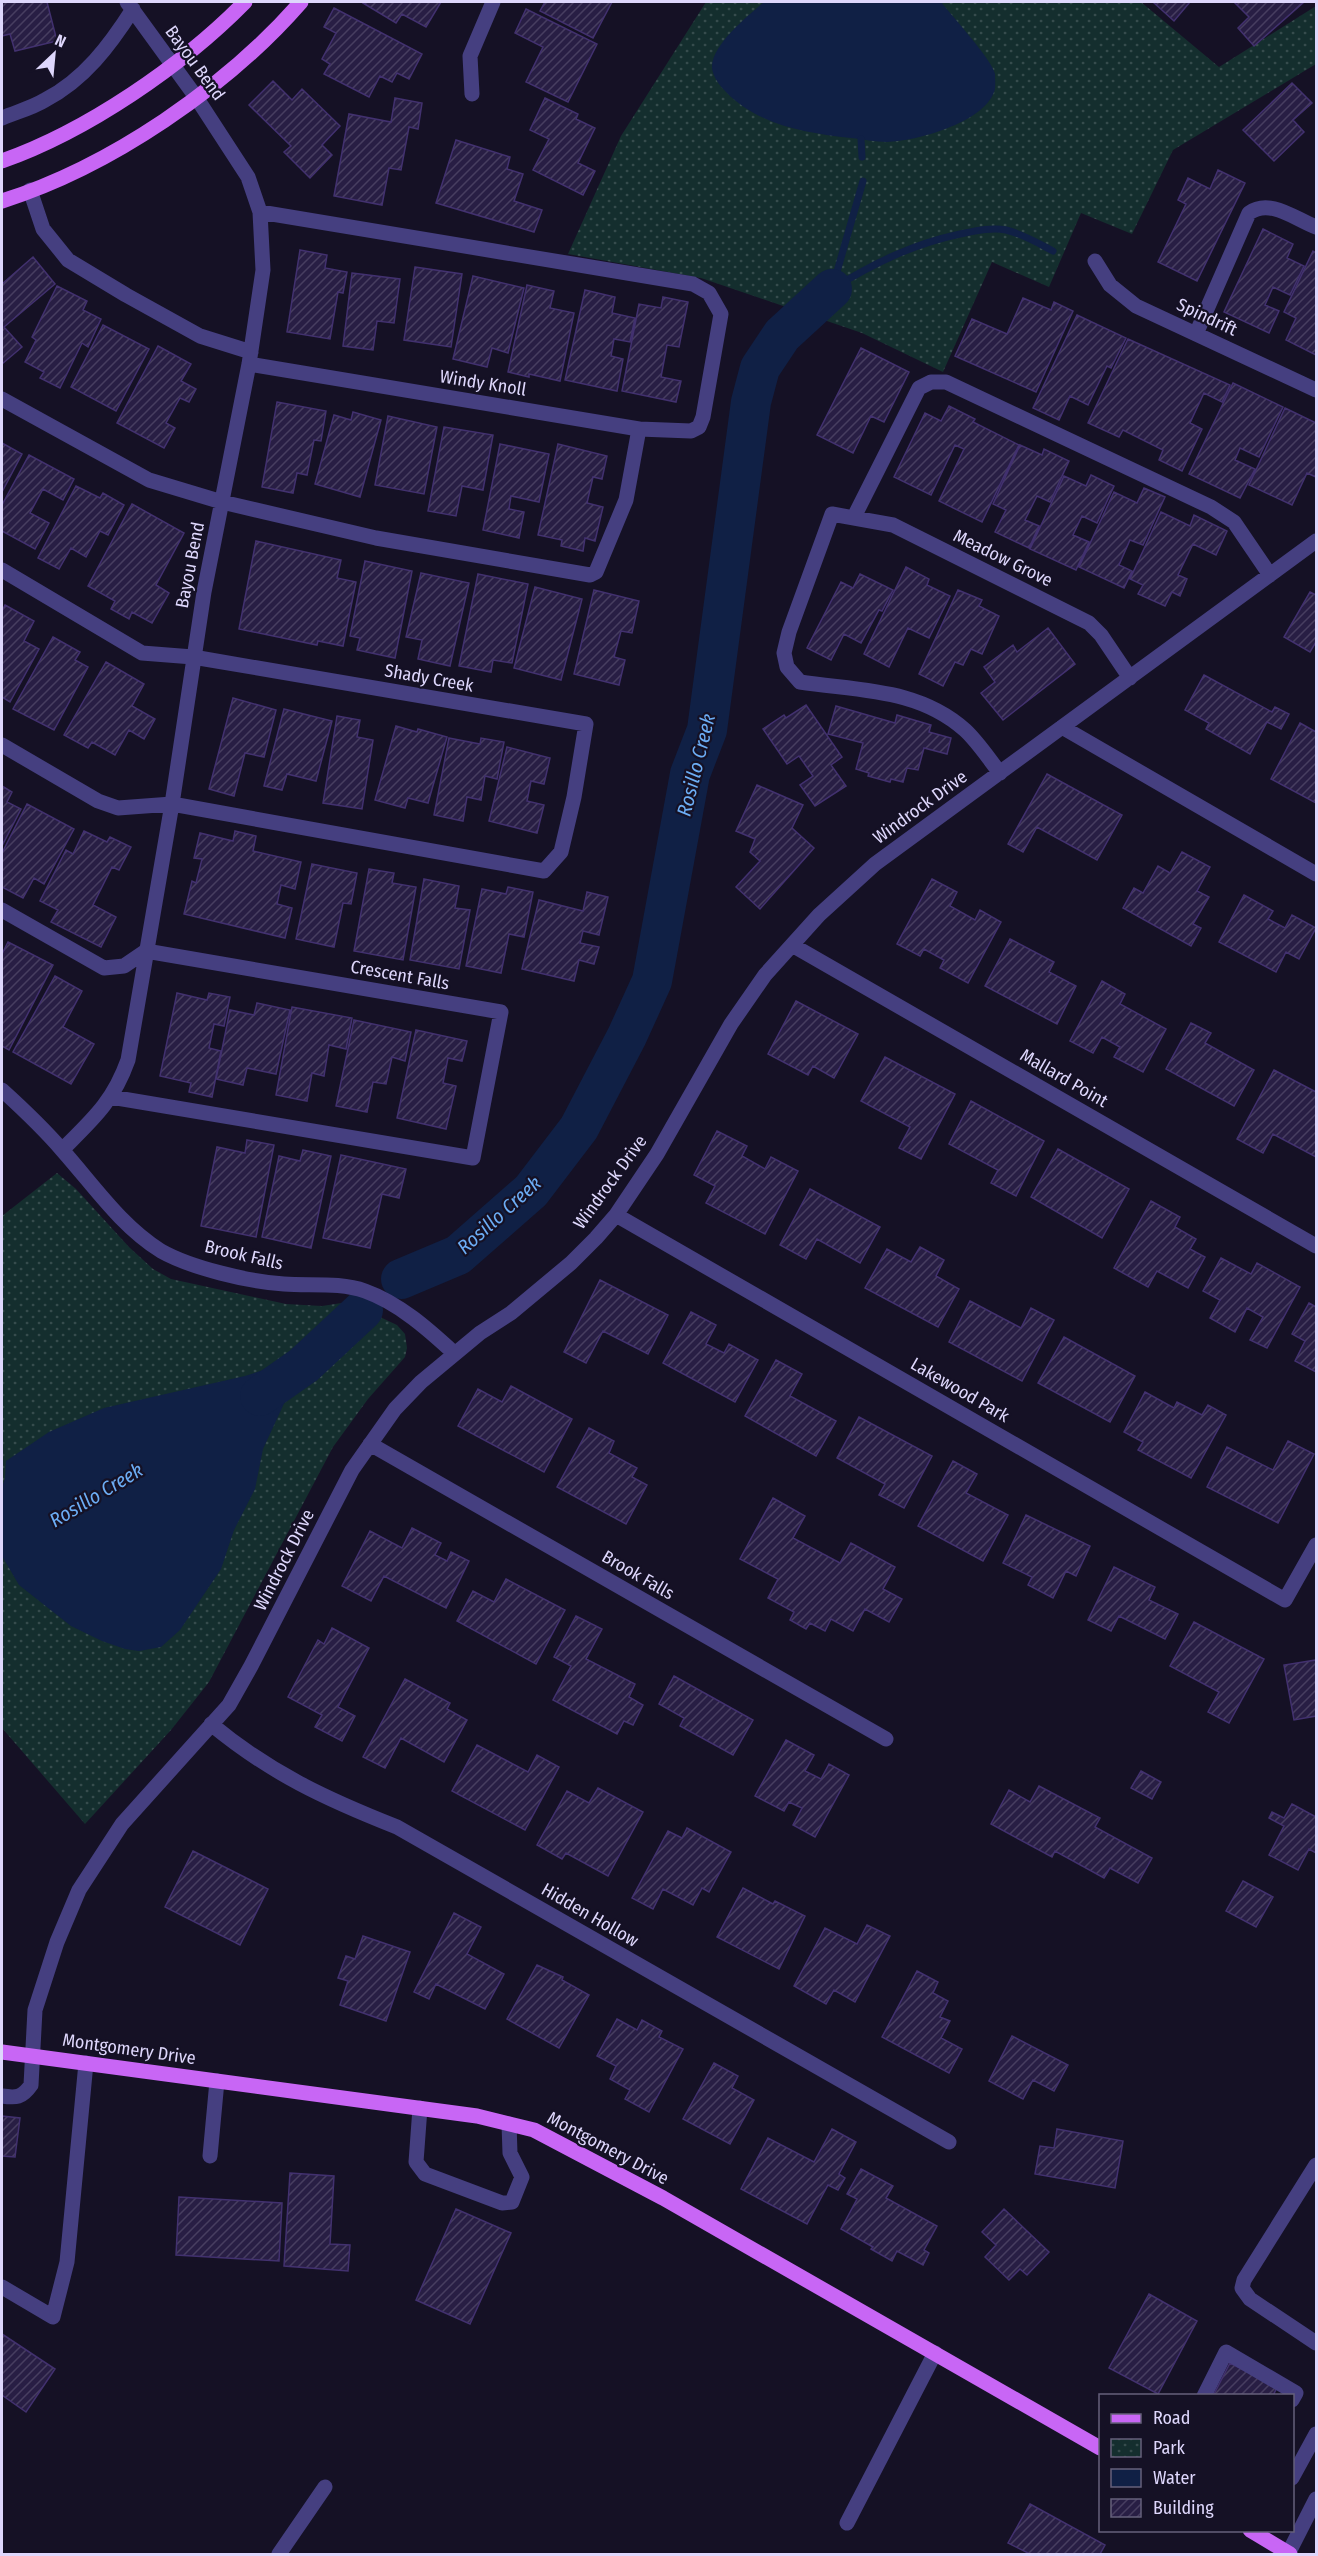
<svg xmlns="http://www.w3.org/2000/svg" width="1318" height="2556" font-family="'Fira Sans Condensed',sans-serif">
	<defs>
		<pattern id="park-dots" width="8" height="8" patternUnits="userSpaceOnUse" patternTransform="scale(1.5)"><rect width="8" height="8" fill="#142e2e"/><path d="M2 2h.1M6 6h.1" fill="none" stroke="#364c4d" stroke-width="1.8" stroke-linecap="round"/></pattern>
		<pattern id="building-hatch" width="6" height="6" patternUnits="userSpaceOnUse" patternTransform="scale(1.5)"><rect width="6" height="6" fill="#281e44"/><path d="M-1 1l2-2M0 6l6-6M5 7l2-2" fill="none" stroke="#473e60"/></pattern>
	</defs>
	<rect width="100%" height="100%" fill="#151125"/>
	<path fill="url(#park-dots)" d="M706,2H1141L1219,67L1316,6V64L1173,150L1132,234L1081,213L1049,287L992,262L943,372L862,333L701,278L568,254L621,136Z
		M57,1173L76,1189L129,1247L153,1269L171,1279L286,1304L322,1306L348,1302L397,1325L405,1334L407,1348L405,1357L368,1399L333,1447L209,1682L171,1730L85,1824L2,1728V1216Z"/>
	<path fill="#102045" d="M764,2H941C952,16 993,61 995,74C995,79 996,88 994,92C983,123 916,141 887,142C875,142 863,139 851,138C806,133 758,125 726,92C720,86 713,77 712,68C711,45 748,16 764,2Z
		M295,1360L304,1365L305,1378L287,1397L263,1449L255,1489L234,1530L221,1569L180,1630L161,1647L139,1651L125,1649L102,1641L71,1626L19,1585L2,1556V1488L5,1478L6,1461L49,1432L104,1408L245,1376Z"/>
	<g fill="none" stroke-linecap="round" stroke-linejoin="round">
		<path stroke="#102045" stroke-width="7" d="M861,139L862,157
			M832,289C874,263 913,244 960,234C975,231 992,227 1006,230C1023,234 1038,243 1053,251
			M832,289L863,181"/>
		<path stroke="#102045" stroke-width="40" d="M401,1279L458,1255L531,1191L579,1128L627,1036L652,981L690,774L707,730L751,402L760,368L782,335L832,289
			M260,1396L304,1365L363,1310"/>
	</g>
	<path fill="url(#building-hatch)" stroke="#42316f" stroke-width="1.5" d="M2,2H47L57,41L15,51L10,34L2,36Z
		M364,2H441L426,27L402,14L396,23L363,3Z
		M545,2H612L593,38L540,11Z
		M1153,2H1190L1174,21Z
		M1234,2H1304L1254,46L1238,28L1249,17Z
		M334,8L422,54L409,79L397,73L392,82L380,76L369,97L324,74L330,64L322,59L336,33L324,27Z
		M526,9L597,44L568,102L526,82L543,47L515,33Z
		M273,81L292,100L302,89L340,126L322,145L332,155L310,178L284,152L291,146L249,105Z
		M1292,83L1312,103L1293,120L1304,132L1274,161L1243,130Z
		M395,98L422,103L418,129L409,127L401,170L389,168L382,205L334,196L349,114L391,122Z
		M545,98L578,114L576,119L595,128L578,163L595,171L583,195L533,170L549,139L530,130Z
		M456,140L510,157L507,169L523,174L514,201L542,210L534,232L436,203Z
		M1218,170L1245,183L1197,281L1158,262L1186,204L1178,200L1188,178L1210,189Z
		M1263,229L1293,244L1287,258L1304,266L1290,295L1273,287L1265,305L1279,311L1269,333L1224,312Z
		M300,250L327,255L325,268L347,272L343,293L338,292L330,339L287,332Z
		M1313,251L1316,253V355L1286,340L1296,318L1284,312Z
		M33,257L55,284L4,327L22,347L2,364V284Z
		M415,267L462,274L451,347L404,340Z
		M352,273L400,279L394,323L377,321L373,350L343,346Z
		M473,276L524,288L508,353L492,348L487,367L453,359Z
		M527,285L554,291L550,308L574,313L560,381L529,374V377L508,372Z
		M57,286L87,301L83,310L101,319L88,347L82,343L60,388L40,378L44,372L25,362L36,340L32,337Z
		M585,290L615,297L612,313L635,318L630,342L614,339L611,356L623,359L617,391L565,380Z
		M663,297L688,302L679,347L667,345L661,377L681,381L676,402L622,391L639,304L661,308Z
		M1023,298L1051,310L1054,302L1073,311L1036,392L955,356L972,319L1007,334Z
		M1077,315L1126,338L1111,368L1107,366L1088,405L1070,396L1059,420L1033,408Z
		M103,325L149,349L116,411L71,387Z
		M1128,339L1230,385L1222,402L1204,393L1190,423L1202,429L1182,471L1159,460L1163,450L1123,430L1119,437L1088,423Z
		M158,346L191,364L181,381L196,389L189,402L180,398L166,423L175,428L164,448L117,423Z
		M861,348L909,372L884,422L871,416L853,453L817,435Z
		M1233,383L1283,407L1259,457L1240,448L1235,460L1255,469L1240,498L1189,474Z
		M277,402L326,411L321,441L314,440L307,475L297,473L293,493L262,487Z
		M949,406L975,419L973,422L1019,445L982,522L939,501L964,449L955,445L931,495L894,477L925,413L941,421Z
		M1285,408L1316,423V477L1307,473L1292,505L1249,485Z
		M353,412L381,420L360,497L315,484L334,415L351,420Z
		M388,416L437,427L424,494L375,485Z
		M444,427L493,435L483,490L462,486L456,516L428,511Z
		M2,443L22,454L2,492Z
		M500,444L549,454L539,502L511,496L509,509L524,512L519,538L483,530Z
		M558,444L607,456L602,479L593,477L587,503L603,507L595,541L585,538L583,551L561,546L562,540L538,535Z
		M1020,445L1042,455L1044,449L1069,461L1050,502L1037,496L1025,520L1039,526L1029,548L995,532L1006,510L993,504Z
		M29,455L74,479L63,500L43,489L30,513L49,523L35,549L2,531V505Z
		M1091,475L1114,486L1097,523L1082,516L1073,535L1089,542L1076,570L1030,549L1064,476L1086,486Z
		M76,486L100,498L103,493L124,505L108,535L100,531L86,557L71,548L59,569L38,558Z
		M1144,488L1165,497L1143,545L1130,540L1119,565L1132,571L1124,588L1079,567L1114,492L1137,503Z
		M132,504L184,533L156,585L169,593L152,623L132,612L129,619L111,609L115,601L88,586Z
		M1161,512L1190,526L1194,515L1227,531L1216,555L1193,544L1178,575L1187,579L1180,596L1172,592L1165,606L1138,594L1143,585L1130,579Z
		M256,541L341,560L337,578L356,582L343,646L318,641L317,645L239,629Z
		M365,561L412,571L395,658L357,650L360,638L350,636Z
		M906,567L929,579L927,585L950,596L929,638L908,628L889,667L864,654Z
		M421,573L469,583L450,666L418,659L422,640L406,637Z
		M478,574L528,584L512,663L493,660L491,672L459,666Z
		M860,574L893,590L882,611L879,610L861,643L844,634L831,660L807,648L841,582L853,588Z
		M535,587L582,599L561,680L514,668Z
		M594,590L639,601L632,633L621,631L614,657L625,660L619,685L574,674Z
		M958,590L982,600L979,606L999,616L982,654L971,649L963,665L955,662L943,686L919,674Z
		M1310,592L1316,595V642L1310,652L1284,637Z
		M5,605L34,621L24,641L39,649L10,702L2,697V611Z
		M1048,628L1075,664L1003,720L981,693L995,682L984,667L1013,645L1017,652Z
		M53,637L80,652L75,660L88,667L54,730L13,709Z
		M106,662L144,684L132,706L155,719L144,739L129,730L115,755L92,742L88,748L64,735Z
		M1204,675L1272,712L1275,707L1289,714L1281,729L1267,722L1250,754L1206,729L1209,723L1185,710Z
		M233,698L276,710L264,757L245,753L234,796L209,789Z
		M806,705L842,757L831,765L846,786L815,806L800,785L813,776L799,756L787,764L763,729L784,715L786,718Z
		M836,706L895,723L897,715L931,725L929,732L951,738L947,754L924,748L918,770L907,768L903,782L891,779L890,782L868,776L869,773L856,769L863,743L828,734Z
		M284,709L332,721L316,781L287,774L282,790L264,786Z
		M337,716L360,720L357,737L373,740L362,809L323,803Z
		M1300,723L1316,732V803L1271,779Z
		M396,726L417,732L418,729L447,737L428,803L408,798L405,808L375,800Z
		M449,738L480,744L481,738L504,742L497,779L485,776L481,800L467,797L463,821L434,815Z
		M507,747L550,758L544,784L531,781L527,801L544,805L537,833L489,821Z
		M1047,774L1122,815L1097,860L1037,827L1023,852L1008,844Z
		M757,785L803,805L792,828L814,848L760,909L736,887L760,861L750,852L755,839L736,831Z
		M2,786L12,792L7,802L21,809L2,846Z
		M27,804L74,829L44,884L34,878L23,898L2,887V853Z
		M84,831L107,842L110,837L131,847L119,870L112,867L93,905L116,917L101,947L51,922L58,910L40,901L66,850L73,854Z
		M235,831L256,836L253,851L301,862L295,889L281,885L277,904L292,908L285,938L184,914L192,881L196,883L202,859L194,858L200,833L233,841Z
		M1182,852L1210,867L1197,891L1209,897L1193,924L1201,928L1191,946L1123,908L1134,888L1143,893L1158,866L1170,873Z
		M312,864L357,873L351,904L343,903L334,947L296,939Z
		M369,869L394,873L392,883L416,887L403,960L354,951Z
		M424,879L459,886L455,908L470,910L459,969L410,960Z
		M932,879L957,892L950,906L975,920L980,910L1001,922L968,983L940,968L944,960L924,949L920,956L897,944Z
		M508,887L533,892L524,937L509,934L501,973L466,966L482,889L506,894Z
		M587,892L608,897L599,935L583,931L580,943L599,947L594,964L579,960L574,981L522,969L539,900L583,911Z
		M1244,895L1273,911L1268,919L1285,928L1292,915L1316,928L1299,959L1286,952L1276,972L1219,942Z
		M1010,939L1054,962L1049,972L1076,986L1057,1024L985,986Z
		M8,942L53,965L9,1050L2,1046V954Z
		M55,976L82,991L63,1027L94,1044L71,1084L13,1052Z
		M1102,981L1125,994L1120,1004L1166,1029L1143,1072L1114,1057L1120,1047L1102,1037L1093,1053L1070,1041Z
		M177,993L207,1000L209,993L230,997L224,1026L214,1024L209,1048L221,1051L212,1097L189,1092L191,1083L160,1076Z
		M796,1001L858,1034L834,1078L813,1066L808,1075L768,1054Z
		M257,1003L290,1010L276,1074L247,1068L243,1085L216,1079L230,1010L254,1015Z
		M292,1007L352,1018L346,1049L329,1045L324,1076L312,1073L307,1101L276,1095Z
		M354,1020L411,1032L405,1061L392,1057L386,1084L373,1082L367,1112L336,1106Z
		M1191,1023L1211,1033L1205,1043L1254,1070L1234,1106L1166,1069Z
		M416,1030L467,1041L462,1061L448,1058L443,1083L456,1086L446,1129L397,1118Z
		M885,1057L955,1094L921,1159L899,1148L910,1127L861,1101Z
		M1274,1070L1316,1092V1157L1273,1134L1263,1153L1237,1139Z
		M971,1101L1044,1141L1016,1196L991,1183L998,1170L949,1144Z
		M717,1131L747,1146L742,1156L765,1169L771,1157L798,1171L765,1234L706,1203L715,1186L694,1175Z
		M247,1140L274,1145L256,1237L201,1226L217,1147L245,1153Z
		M1058,1149L1129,1189L1102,1238L1031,1197Z
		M303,1150L331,1156L311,1248L262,1237L279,1156L300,1161Z
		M341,1155L406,1169L399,1198L382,1194L370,1248L323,1238Z
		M810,1189L880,1227L860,1263L817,1239L806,1259L780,1245Z
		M1151,1201L1180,1217L1175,1227L1196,1239L1190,1249L1205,1257L1188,1288L1157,1271L1148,1287L1114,1268Z
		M920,1247L944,1260L936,1276L959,1289L938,1327L865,1288L887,1249L911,1262Z
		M1221,1258L1251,1274L1257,1263L1300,1287L1267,1348L1250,1340L1263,1317L1247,1308L1235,1332L1210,1318L1220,1300L1203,1291Z
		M600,1280L668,1315L648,1354L603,1331L586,1363L564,1352Z
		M970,1301L1021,1328L1031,1308L1054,1320L1022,1381L949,1342Z
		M1309,1303L1316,1307V1372L1295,1361L1305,1341L1292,1334Z
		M691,1312L716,1325L706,1344L724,1353L729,1344L758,1360L735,1402L663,1363Z
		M1064,1337L1135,1376L1110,1422L1038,1383Z
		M776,1360L802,1374L790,1396L836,1421L816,1456L745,1416Z
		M511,1386L572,1419L544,1472L458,1426L478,1389L502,1402Z
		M1145,1392L1174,1408L1177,1402L1202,1415L1208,1405L1226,1415L1191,1478L1138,1450L1143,1442L1124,1432Z
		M859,1417L932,1456L904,1508L879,1495L885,1484L837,1458Z
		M589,1428L614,1441L609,1453L637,1468L632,1477L647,1485L626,1524L557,1487Z
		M1288,1441L1314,1454L1278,1523L1207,1487L1227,1447L1273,1470Z
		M953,1461L977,1474L966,1493L1008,1515L983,1561L918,1526Z
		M773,1498L805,1516L793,1538L840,1563L851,1543L895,1567L883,1589L902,1599L889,1622L865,1609L853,1631L831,1619L825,1631L810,1623L806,1629L790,1620L794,1612L768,1598L778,1579L740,1559Z
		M1026,1515L1090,1546L1076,1576L1066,1571L1053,1598L1028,1585L1032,1577L1003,1563Z
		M412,1528L441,1543L435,1555L447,1561L451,1552L469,1561L446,1608L384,1576L371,1601L342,1586L370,1531L402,1548Z
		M1114,1567L1155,1587L1149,1600L1178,1614L1165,1639L1119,1616L1111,1631L1088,1620Z
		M506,1579L565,1610L536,1664L457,1621L473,1591L494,1602Z
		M576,1616L602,1629L586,1659L635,1684L629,1697L643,1705L633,1725L624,1721L617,1734L553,1700L571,1666L554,1657Z
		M1194,1622L1264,1659L1229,1723L1208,1712L1219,1692L1170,1666Z
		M332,1628L369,1648L338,1707L355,1716L342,1741L315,1727L322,1715L288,1697L318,1640L324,1644Z
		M1316,1660V1716L1294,1720L1284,1665Z
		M674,1676L753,1720L733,1755L680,1726L684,1718L659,1704Z
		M405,1679L450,1703L447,1709L467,1720L444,1762L401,1738L385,1768L363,1757Z
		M786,1740L814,1755L805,1771L821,1779L829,1764L849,1775L815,1837L793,1825L802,1808L789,1802L784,1811L755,1796Z
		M477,1745L528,1772L537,1755L559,1767L525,1830L452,1791Z
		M1141,1771L1161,1782L1152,1799L1131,1788Z
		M1039,1786L1100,1818L1095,1827L1152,1858L1138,1883L1110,1868L1104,1878L1055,1851L1052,1857L991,1824L1009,1790L1030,1802Z
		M598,1788L643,1812L608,1876L566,1853L562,1859L537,1845L567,1791L589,1803Z
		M1292,1804L1316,1817V1853L1309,1849L1298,1870L1269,1855L1284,1826L1269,1818L1272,1812L1284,1818Z
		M687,1828L731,1852L709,1892L702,1888L693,1905L663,1889L653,1909L632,1898L668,1831L682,1838Z
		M193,1851L268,1889L240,1945L165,1907Z
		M1243,1881L1273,1897L1256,1927L1226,1911Z
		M743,1888L773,1904L775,1901L805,1916L779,1969L717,1937Z
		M454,1913L481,1927L467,1954L504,1974L485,2009L436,1984L429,1999L414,1992Z
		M867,1925L890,1936L855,2002L834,1990L826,2004L794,1986L825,1928L857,1944Z
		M363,1936L410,1952L386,2021L340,2005L348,1981L338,1978L346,1956L355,1959Z
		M537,1965L563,1977L562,1980L589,1995L559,2048L507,2019Z
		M917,1971L938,1982L933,1993L948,2001L940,2017L950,2021L941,2038L962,2049L949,2073L882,2037Z
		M617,2019L637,2030L642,2020L662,2031L659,2037L683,2049L649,2112L625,2099L630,2090L610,2079L616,2066L597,2056Z
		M1012,2036L1068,2065L1054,2091L1033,2080L1023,2099L989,2081Z
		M714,2063L738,2076L732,2088L754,2100L730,2144L683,2119Z
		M2,2116L20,2118L15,2157L2,2156Z
		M832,2129L856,2142L839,2174L845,2178L838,2190L828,2185L807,2224L741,2189L768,2138L814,2162Z
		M1057,2129L1123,2141L1115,2188L1035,2174L1040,2146L1054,2148Z
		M861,2169L893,2186L886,2198L937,2226L924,2250L929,2253L923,2265L897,2251L892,2261L871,2249L873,2247L841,2229L857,2199L847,2194Z
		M290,2173L334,2176L330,2244L350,2245L348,2271L284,2266Z
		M179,2197L282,2203L279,2261L176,2255Z
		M456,2209L511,2233L470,2324L416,2300Z
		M1004,2209L1049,2252L1027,2275L1020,2269L1009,2280L985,2257L996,2245L982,2232Z
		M1149,2294L1197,2321L1158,2394L1109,2368Z
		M2,2334L55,2369L26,2412L2,2395Z
		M1230,2363L1277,2387L1273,2396H1213Z
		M1030,2504L1105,2545L1100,2554H1030L1008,2543Z"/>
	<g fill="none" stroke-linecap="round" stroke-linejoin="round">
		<path stroke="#453f80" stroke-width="15" d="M472,94L470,56L493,2
			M2,118C16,112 32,108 45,100C84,80 110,45 133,9
			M30,190L43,229L68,260L126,295L200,336L251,352
			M260,212L693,284L709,293L721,314L703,417L699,427L691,431L639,429
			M1095,261L1110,285L1136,306L1316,390
			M1196,334L1249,213C1270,198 1295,219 1316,227
			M2,399L149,480L222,502L376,538L590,575L596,572L626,500L639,429L249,364
			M854,517L919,388L931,382H946L1211,507L1234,522L1270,575
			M2,570L142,653L193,657L586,724L574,797L561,852L544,871L172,804L118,808L98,801L2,745
			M1062,727L1316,874
			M1000,773C989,759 978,742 965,730C918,688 858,691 800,682L787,667L784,653L789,632L832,514L893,525L1089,623L1101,635L1130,678
			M2,910L104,968L124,966L146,951L501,1012L473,1158L111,1097
			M792,945L1316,1246
			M2,1090C23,1109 44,1129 63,1151C94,1186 121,1226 161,1251C191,1268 250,1282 284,1284C310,1286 340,1282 365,1291C399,1303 429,1330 454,1353
			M62,1150C93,1119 113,1102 128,1060L172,804L204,592L249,364L263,270L260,212L248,177L196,97L127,2
			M616,1215L1285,1600L1316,1545
			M370,1444L886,1739
			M211,1724C270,1773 326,1799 397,1827L949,2142
			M2,2096C16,2098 22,2098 31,2085L35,2010L57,1942L79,1890L122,1824L229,1705L251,1666L352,1470L395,1409L421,1382L480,1333L511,1313L571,1263L596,1238L616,1215L657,1154L731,1024L765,975L819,915L875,864L1316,541
			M420,2108L416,2162L425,2174L502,2203L512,2202L522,2177L510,2153L509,2124
			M210,2156L217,2081
			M1316,2165L1244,2280L1242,2288L1250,2299L1316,2343
			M2,2287L53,2317L67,2262L86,2063
			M1204,2396L1226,2352L1296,2393L1292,2400
			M1292,2478L1316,2434
			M847,2523L935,2353
			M279,2554L325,2487
			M1288,2554L1316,2499"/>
		<path stroke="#c866f5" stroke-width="15" d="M2,161C87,131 182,66 245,2
			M2,201C110,167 227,87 301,2
			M2,2052L477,2116L534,2130L663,2198L1100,2448
			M1250,2530L1290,2554"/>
	</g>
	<g text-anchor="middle" stroke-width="4.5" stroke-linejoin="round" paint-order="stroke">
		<g font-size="18" fill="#ded7fc" stroke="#151125">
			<text transform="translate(195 63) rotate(54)" y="6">Bayou Bend</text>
			<text transform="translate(1207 317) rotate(25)" y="6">Spindrift</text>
			<text transform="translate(483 383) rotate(9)" y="6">Windy Knoll</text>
			<text transform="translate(1003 558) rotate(26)" y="6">Meadow Grove</text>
			<text transform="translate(190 565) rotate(-79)" y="6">Bayou Bend</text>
			<text transform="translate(429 678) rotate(10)" y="6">Shady Creek</text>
			<text transform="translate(920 807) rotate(-36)" y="6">Windrock Drive</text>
			<text transform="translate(400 975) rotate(10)" y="6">Crescent Falls</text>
			<text transform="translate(1064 1078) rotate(30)" y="6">Mallard Point</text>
			<text transform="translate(610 1182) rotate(-54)" y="6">Windrock Drive</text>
			<text transform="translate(244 1255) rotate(13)" y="6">Brook Falls</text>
			<text transform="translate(960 1390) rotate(30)" y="6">Lakewood Park</text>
			<text transform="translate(284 1560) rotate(-63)" y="6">Windrock Drive</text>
			<text transform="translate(638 1575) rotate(30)" y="6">Brook Falls</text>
			<text transform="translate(590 1915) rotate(30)" y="6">Hidden Hollow</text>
			<text transform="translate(129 2049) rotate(8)" y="6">Montgomery Drive</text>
			<text transform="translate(608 2148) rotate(28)" y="6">Montgomery Drive</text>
		</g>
		<g font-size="20" font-style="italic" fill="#6cadf5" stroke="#151125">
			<text transform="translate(696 765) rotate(-76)" y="7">Rosillo Creek</text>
			<text transform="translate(499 1215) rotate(-42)" y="7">Rosillo Creek</text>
			<text transform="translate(96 1495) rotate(-31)" y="7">Rosillo Creek</text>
		</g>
	</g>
	<rect width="1318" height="2556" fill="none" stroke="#ded7fc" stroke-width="6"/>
	<rect x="1099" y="2394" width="195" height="138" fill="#151125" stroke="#65607b" stroke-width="1.5"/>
	<rect x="1111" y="2414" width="30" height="9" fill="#c866f5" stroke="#65607b" stroke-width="1.5"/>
	<text x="1153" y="2424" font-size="18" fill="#ded7fc">Road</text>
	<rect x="1111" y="2439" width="30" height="18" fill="url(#park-dots)" stroke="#65607b" stroke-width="1.5"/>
	<text x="1153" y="2454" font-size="18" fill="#ded7fc">Park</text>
	<rect x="1111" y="2469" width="30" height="18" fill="#102045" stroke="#65607b" stroke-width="1.5"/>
	<text x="1153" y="2484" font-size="18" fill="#ded7fc">Water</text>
	<rect x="1111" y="2499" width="30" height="18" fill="url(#building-hatch)" stroke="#65607b" stroke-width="1.5"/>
	<text x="1153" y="2514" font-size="18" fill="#ded7fc">Building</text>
	<g transform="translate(54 54) rotate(26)" stroke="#151125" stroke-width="4.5" paint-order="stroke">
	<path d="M0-4.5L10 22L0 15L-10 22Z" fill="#ded7fc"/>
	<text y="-9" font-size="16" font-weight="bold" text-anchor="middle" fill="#ded7fc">N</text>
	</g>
</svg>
